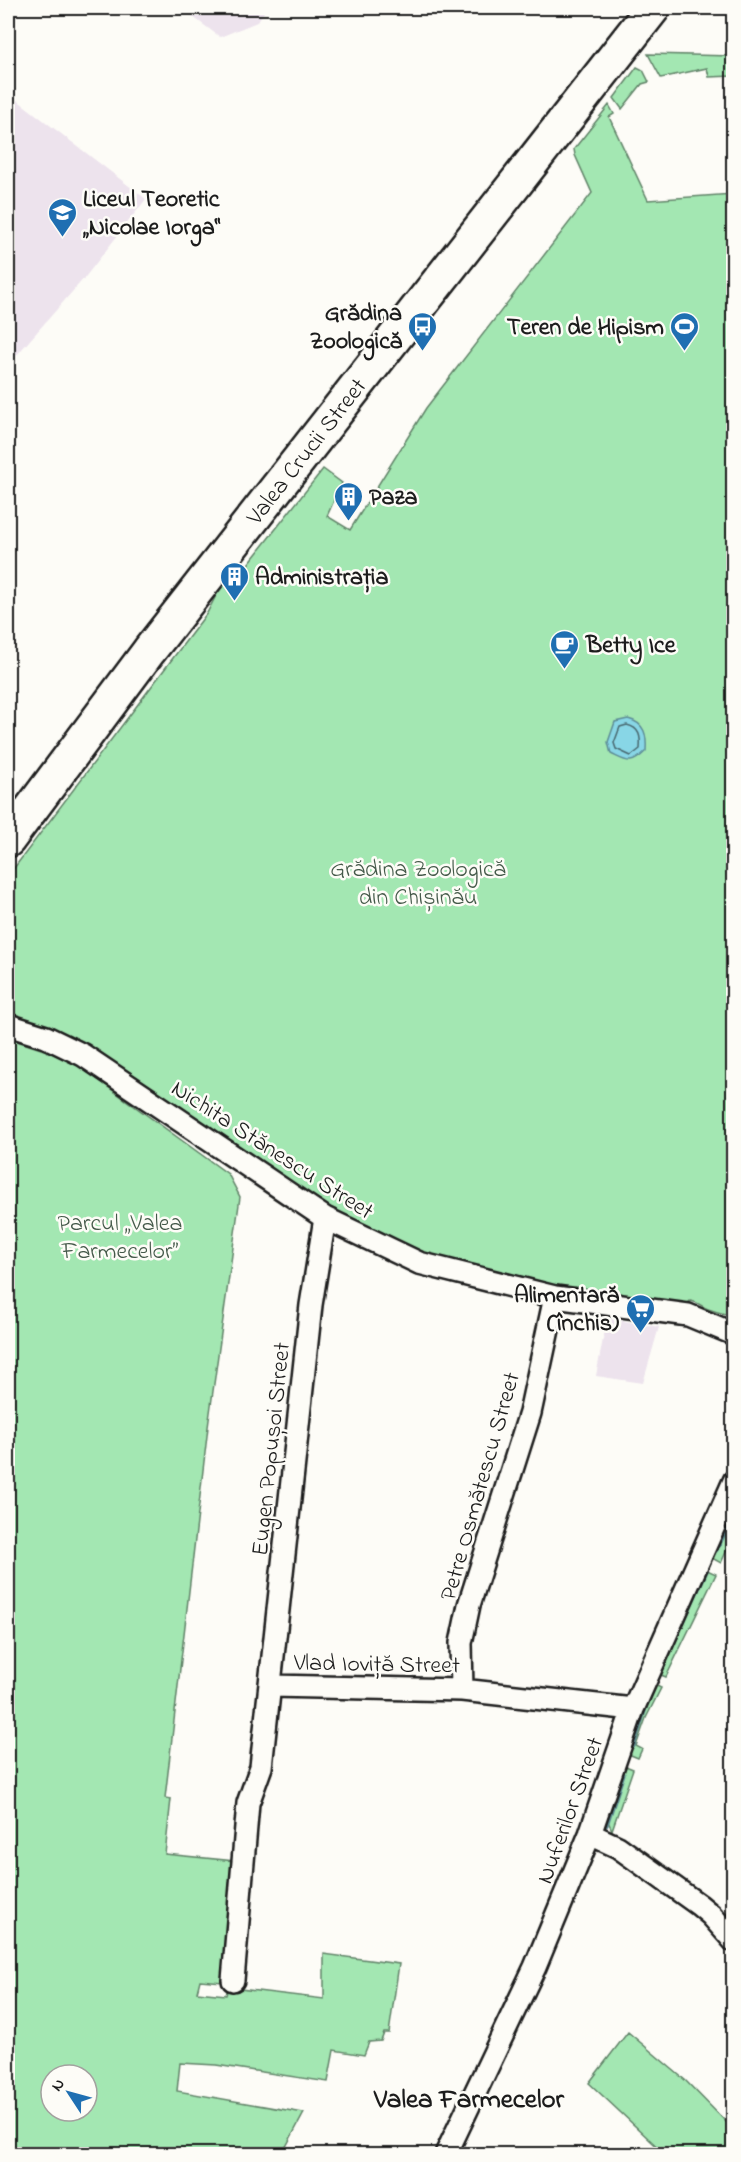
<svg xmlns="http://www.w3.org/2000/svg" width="741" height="2162" font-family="'Indie Flower',sans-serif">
	<rect width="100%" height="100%" fill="#fdfcf7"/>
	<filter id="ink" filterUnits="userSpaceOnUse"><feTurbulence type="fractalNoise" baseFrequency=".0167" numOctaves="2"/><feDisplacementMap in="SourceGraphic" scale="12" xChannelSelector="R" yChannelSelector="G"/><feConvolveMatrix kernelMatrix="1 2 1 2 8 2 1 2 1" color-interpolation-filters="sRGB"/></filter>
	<g filter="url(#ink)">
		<path fill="#ede3ed" d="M181,8H267L257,22L220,37Z
			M8,93L146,199L86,276L8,365Z
			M607,1318L659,1327L643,1383L596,1376Z"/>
		<path fill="#a3e7b2" stroke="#608267" stroke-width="1.5" fill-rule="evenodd" d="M648,54L733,56V76L709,77L707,68L661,78Z
			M637,67L643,70L649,82L642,84L622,109L614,98Z
			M609,105L614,114L609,117L648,200L733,194V1316C725,1314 716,1312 708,1309C700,1306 699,1302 690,1301L687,1304L529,1285L449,1264L392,1241L345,1219L255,1157L194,1120L8,1017V876L207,613L228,572L238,577L323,469L342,483L327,516L350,530L426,408L592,193L575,155L574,149Z
			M8,1038L68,1058L228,1174L240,1197L208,1427L165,1798L171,1799L165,1854L235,1861L223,1982L200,1980L197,1992L226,1995L229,1984L240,1983V1989L324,1999V1954L399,1964L389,2033H384L381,2041L369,2042L364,2055L334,2050L328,2082L216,2065L180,2063L177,2091L304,2113L282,2154H8ZM51,2075H87V2111H51Z
			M733,1508V1537L721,1563L710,1557Z
			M705,1569L716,1574L666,1677L656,1673Z
			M651,1683L661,1688L646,1718L636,1746L642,1749L638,1758L626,1753Z
			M623,1765L633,1769L612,1830L605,1815Z
			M628,2032L685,2080L733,2129V2154H665L589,2083Z"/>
		<path fill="#88d6e6" stroke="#5d8c95" stroke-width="1.5" d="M628,719C645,723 647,735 646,751C631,766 628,762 611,754L608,742L615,722Z"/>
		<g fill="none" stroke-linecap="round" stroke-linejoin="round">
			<path stroke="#47666d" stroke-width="1.5" d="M627,725C640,728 641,737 640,749L631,756L616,749L614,743L620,727Z"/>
			<path stroke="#5d8c95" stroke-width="5" d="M716,1550L734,1514
				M681,1626L706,1571
				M633,1746L646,1705
				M606,1825L623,1774"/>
			<defs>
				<path id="minor" d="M8,1025L46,1037L83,1055L325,1218L419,1263L555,1297L688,1315L734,1334
					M271,1686L462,1690L633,1709
					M462,1690L461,1643L469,1605L530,1413L555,1297
					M590,1834L618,1847L699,1905L711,1915L734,1941
					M233,1980L248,1803L261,1767L311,1305L325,1218
					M446,2154L535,1967L590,1834L633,1709L734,1481"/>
				<g id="primary">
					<path id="s1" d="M8,840L149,651L653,8"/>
				</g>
			</defs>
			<use href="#minor" stroke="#1c1c1c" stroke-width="26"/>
			<use href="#primary" stroke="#1c1c1c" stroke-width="38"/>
			<use href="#minor" stroke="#fdfcf7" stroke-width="21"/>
			<use href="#primary" stroke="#fdfcf7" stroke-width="33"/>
		</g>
	</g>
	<defs>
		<symbol id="school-pin" viewBox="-11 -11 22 30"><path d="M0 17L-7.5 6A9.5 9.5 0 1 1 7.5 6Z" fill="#1f6fb2" stroke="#fdfcf7"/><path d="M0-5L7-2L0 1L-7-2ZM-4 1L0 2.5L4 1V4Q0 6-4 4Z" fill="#fff"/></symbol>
		<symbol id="bus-pin" viewBox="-11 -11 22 30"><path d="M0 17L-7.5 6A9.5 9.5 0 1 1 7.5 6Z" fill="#1f6fb2" stroke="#fdfcf7"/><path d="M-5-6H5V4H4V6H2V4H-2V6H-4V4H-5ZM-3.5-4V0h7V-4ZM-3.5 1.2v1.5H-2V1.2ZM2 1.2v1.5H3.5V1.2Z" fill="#fff"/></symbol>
		<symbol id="stadium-pin" viewBox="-11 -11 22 30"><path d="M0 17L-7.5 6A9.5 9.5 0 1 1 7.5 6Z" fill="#1f6fb2" stroke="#fdfcf7"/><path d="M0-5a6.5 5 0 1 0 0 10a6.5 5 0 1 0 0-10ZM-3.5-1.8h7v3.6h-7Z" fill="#fff"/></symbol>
		<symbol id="building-pin" viewBox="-11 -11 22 30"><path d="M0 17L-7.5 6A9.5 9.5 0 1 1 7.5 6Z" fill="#1f6fb2" stroke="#fdfcf7"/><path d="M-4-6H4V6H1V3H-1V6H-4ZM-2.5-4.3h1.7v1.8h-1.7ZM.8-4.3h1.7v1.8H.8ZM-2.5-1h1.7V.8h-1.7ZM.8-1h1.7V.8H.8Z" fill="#fff"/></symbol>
		<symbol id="cafe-pin" viewBox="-11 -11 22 30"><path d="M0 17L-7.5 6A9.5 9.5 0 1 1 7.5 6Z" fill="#1f6fb2" stroke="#fdfcf7"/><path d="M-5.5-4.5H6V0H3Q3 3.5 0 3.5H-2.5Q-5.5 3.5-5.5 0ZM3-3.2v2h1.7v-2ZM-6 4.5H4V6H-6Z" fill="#fff"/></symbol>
		<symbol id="supermarket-pin" viewBox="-11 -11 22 30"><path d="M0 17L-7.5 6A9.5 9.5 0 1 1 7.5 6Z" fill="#1f6fb2" stroke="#fdfcf7"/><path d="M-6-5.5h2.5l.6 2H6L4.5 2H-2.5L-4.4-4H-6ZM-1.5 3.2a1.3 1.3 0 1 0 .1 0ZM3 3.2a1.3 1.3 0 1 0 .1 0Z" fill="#fff"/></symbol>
	</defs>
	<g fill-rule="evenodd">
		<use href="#school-pin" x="46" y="196" width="33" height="45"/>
		<use href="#bus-pin" x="406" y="310" width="33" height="45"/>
		<use href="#stadium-pin" x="668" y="310" width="33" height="45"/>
		<use href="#building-pin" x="332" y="480" width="33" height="45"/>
		<use href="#building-pin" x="218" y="560" width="33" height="45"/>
		<use href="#cafe-pin" x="548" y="628" width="33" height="45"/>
		<use href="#supermarket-pin" x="624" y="1292" width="33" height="45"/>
	</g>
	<g text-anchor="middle" stroke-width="5" stroke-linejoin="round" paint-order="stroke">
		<g font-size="24" font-weight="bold" fill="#1c1c1c" stroke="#fdfcf7" text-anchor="start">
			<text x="83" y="206">Liceul Teoretic<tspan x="83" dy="28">„Nicolae Iorga“</tspan></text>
			<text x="402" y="320" text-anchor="end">Grădina<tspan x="402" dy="28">Zoologică</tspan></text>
			<text x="664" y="334" text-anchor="end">Teren de Hipism</text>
			<text x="369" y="504">Paza</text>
			<text x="255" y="584">Administrația</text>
			<text x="586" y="652">Betty Ice</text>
			<text x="619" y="1302" text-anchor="end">Alimentară<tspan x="619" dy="28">(închis)</tspan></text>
		</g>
		<g font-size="24" fill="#1c1c1c" stroke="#fdfcf7">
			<text dy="8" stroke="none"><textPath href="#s1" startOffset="490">Valea Crucii Street</textPath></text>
			<text transform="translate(273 1149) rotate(33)" y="8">Nichita Stănescu Street</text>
			<text transform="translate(270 1449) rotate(-84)" y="8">Eugen Popușoi Street</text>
			<text transform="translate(479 1486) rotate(-74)" y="8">Petre Osmătescu Street</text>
			<text transform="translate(377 1663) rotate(1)" y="8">Vlad Ioviță Street</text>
			<text transform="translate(569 1810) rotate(-70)" y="8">Nuferilor Street</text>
		</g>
		<g font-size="24" fill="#445949" stroke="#fdfcf7">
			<text x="418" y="876">Grădina Zoologică<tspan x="418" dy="28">din Chișinău</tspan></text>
			<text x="120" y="1230">Parcul „Valea<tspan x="120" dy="28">Farmecelor”</tspan></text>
		</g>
		<g font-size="27" font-weight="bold" fill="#1c1c1c" stroke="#fdfcf7">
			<text x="469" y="2107">Valea Farmecelor</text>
		</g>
	</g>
	<rect width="741" height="2162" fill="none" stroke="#fdfcf7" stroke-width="30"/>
	<rect x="15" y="15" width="711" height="2132" fill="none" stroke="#1c1c1c" stroke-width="2" filter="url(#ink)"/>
	<g transform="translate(69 2093) rotate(306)"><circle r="28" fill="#fdfcf7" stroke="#a3a29f" stroke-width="1.5"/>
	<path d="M0-4.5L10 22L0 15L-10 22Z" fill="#1f6fb2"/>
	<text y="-9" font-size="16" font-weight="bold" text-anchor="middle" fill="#1c1c1c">N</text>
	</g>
</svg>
